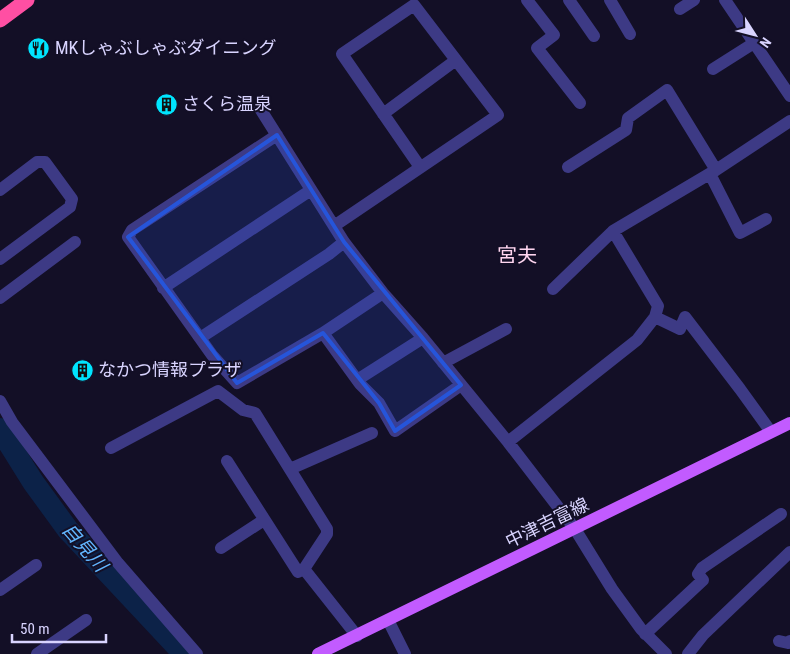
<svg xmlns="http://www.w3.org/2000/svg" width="790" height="654" font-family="'Roboto Condensed','Noto Sans JP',sans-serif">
	<rect width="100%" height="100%" fill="#130f26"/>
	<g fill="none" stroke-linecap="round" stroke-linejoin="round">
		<path stroke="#0c2248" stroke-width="22" d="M0,429L33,482L68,530L184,654"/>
		<path stroke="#3d3a85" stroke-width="12" d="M527,0L554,35L537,48L580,103
			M569,0L594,36
			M610,0L630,34
			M725,0L790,96
			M680,9L694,0
			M713,69L754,43
			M259,107L344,242L383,293L423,338L508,442L575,529L612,589L641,629L666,654
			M383,114L456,60
			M277,135L132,230L128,237L212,355L237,383L323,333L383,293
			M568,167L626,130L628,118L667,90L716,170
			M710,174L740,233L766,219
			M0,190L37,162H45L72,199L70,207L0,259
			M334,226L498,115L414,5L342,54L420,167
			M163,288L311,190
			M553,289L613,231
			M0,298L75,242
			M655,317L680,329L685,317L740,389L771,432
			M323,333L360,384L379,403L395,431L461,385
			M200,338L329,254L344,242
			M443,363L506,329
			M357,380L423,338
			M0,401L12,422L118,563L197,654
			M508,442L637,340L655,317L658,306L613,231L716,170L790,121
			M111,448L218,391L243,410L255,413L327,529V534L304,569L357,636
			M227,461L298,572L304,569
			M290,469L372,433
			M221,548L264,520
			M0,590L36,565
			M388,620L405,654
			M645,634L703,580L698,574L702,568L781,514
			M779,641L788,643L790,641
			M37,654L86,620
			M688,654L703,635L790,552"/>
		<path stroke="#c25bff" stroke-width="12" d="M318,654L790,423"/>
		<path stroke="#ff4fa3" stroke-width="15" d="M0,20L27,0"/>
	</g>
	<path fill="#2655da" fill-opacity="0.2" stroke="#2655da" stroke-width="4" stroke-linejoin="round" d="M277,135L344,242L461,385L395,431L379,403L323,333L237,383L128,237Z"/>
	<defs>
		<symbol id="restaurant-disc" viewBox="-11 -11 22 22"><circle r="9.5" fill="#00e5ff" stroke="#130f26"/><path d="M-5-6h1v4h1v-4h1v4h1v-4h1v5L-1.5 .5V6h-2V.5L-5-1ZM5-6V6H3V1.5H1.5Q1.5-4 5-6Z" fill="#111"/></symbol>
		<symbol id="building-disc" viewBox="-11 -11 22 22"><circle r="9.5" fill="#00e5ff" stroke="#130f26"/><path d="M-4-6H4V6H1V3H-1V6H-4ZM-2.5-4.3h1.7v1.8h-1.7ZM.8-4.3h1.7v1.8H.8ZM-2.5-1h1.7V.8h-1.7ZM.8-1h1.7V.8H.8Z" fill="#111"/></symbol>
	</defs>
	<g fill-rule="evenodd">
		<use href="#restaurant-disc" x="26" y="36" width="25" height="25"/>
		<use href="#building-disc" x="154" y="92" width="25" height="25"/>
		<use href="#building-disc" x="70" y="358" width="25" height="25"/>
	</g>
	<g text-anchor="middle" stroke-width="4" stroke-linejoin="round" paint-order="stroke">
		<g font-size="18" fill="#d9d4ff" stroke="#130f26" text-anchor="start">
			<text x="55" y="54">MKしゃぶしゃぶダイニング</text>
			<text x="182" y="110">さくら温泉</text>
			<text x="98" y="376">なかつ情報プラザ</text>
		</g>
		<g font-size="18" fill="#d9d4ff" stroke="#130f26">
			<text transform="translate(547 523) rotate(-26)" y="6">中津吉富線</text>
		</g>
		<g font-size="19" font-style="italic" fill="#62b6ff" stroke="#130f26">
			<text transform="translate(85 547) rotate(49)" y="7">自見川</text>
		</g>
		<g font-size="20" fill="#ffd6f0" stroke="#130f26">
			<text x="517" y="262">宮夫</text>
		</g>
	</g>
	<g transform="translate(755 35) rotate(126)" stroke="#130f26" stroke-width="4" paint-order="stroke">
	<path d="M0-4L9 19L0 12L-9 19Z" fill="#d9d4ff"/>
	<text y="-8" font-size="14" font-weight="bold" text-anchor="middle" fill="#d9d4ff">N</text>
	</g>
	<path d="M12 634v8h94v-8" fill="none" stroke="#d9d4ff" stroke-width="2.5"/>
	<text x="20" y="634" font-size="15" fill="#d9d4ff" stroke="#130f26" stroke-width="4" paint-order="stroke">50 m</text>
</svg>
